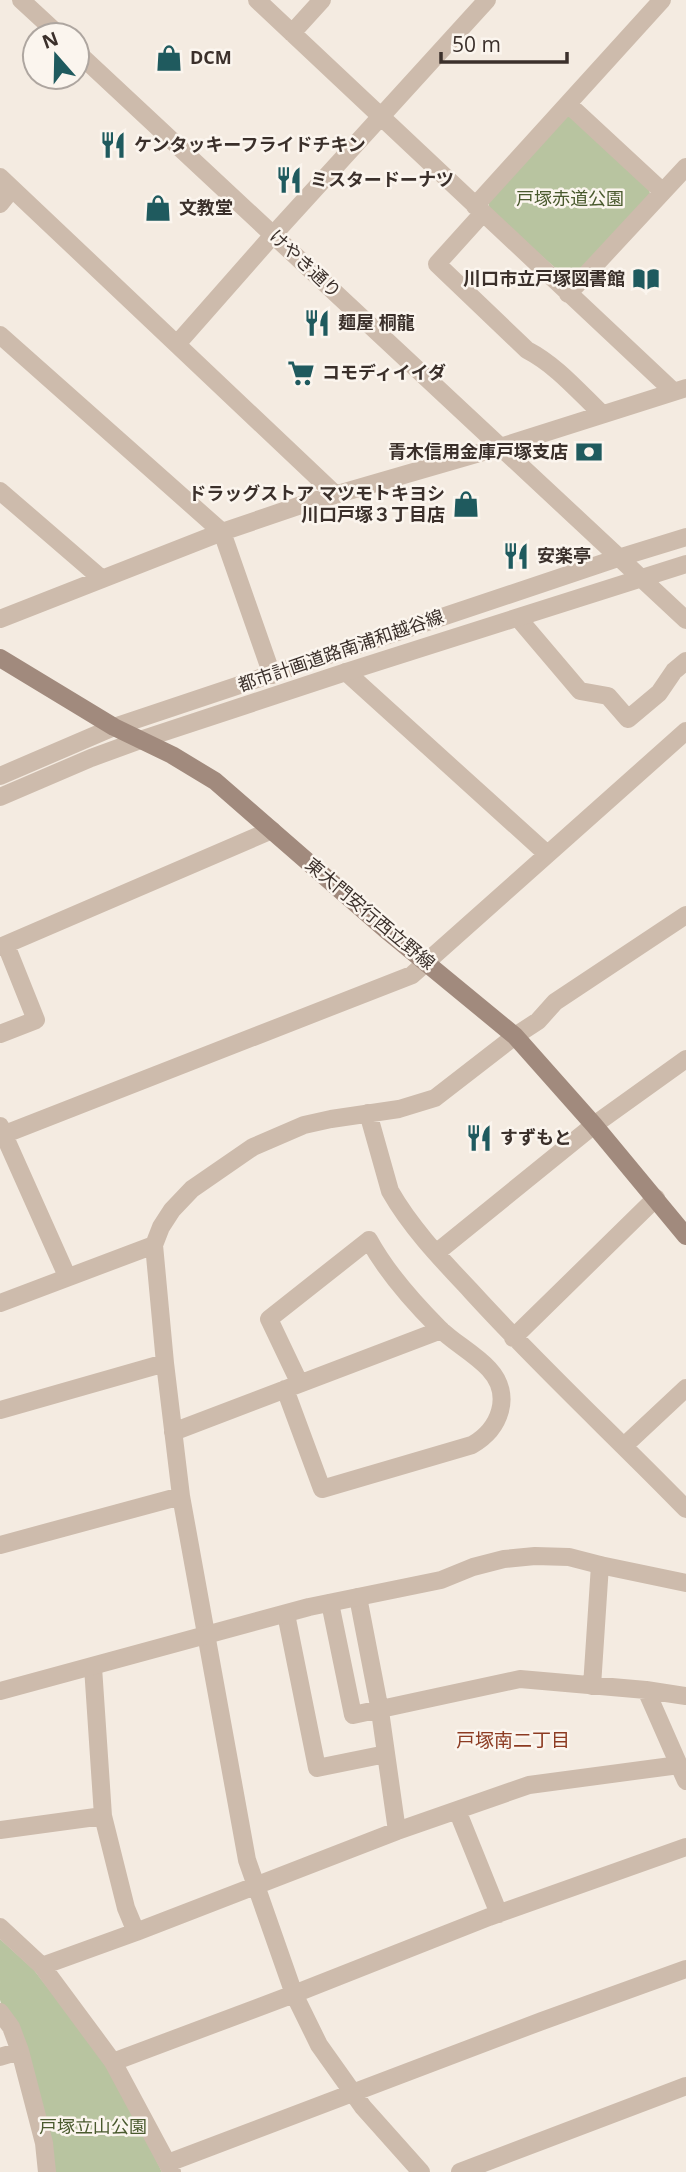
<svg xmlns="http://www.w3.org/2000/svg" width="686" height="2172" font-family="'Open Sans','Noto Sans JP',sans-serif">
	<rect width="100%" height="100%" fill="#f4ebe1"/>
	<path fill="#b8c4a0" d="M573,115L648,186L651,197L579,275L568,279L490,211L488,201L565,116Z
		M0,1939L34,1970L113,2072L162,2172H54L0,2000Z"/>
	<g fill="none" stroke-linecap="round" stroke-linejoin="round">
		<path stroke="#cdbbac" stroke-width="18" d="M257,0L673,391
			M292,33L322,0
			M568,104L663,192
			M0,177L336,495
			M0,204L12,189
			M475,206L662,0
			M483,213L437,264L527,350C556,365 578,391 602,414
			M568,294L686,167
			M0,335L222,532L272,675
			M177,344L273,235L487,0
			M0,491L102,579
			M518,618L580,691L608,696L628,719L659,693L674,671L686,661
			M0,619L222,532L307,503L500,447L686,388
			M346,672L547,854
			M0,947L272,830
			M0,1034L36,1020L6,945
			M368,1113L390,1191C411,1228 442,1260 471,1291C540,1367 615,1436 686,1509
			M0,1126L67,1276
			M0,1136L412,975L686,731
			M436,1253L594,1125L686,1059
			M0,1303L154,1245
			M513,1338L656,1198
			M285,1389L322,1489L472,1445C500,1429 513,1395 489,1369C474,1353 454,1343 439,1328C413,1302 387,1273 369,1240L269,1319L299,1382
			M0,1410L165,1363
			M173,1432L441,1330
			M624,1446L686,1388
			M0,1545L181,1496
			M358,1597L380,1711L397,1831
			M330,1603L353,1715L520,1679L646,1690L686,1696
			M286,1614L317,1768L386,1754
			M93,1667L103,1816L126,1908L136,1932
			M592,1686L600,1565
			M646,1690L686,1781
			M457,1810L499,1914
			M0,1830L103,1816
			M0,1927L42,1966L113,2062L172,2172
			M42,1966L136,1932L397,1831L529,1785L679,1765
			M0,2012L11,2027L20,2051L44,2143L47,2172
			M0,2057L20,2051
			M113,2062L294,1994L489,1917L686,1847
			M168,2163L542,2021L686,1969
			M421,2172L363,2107L319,2045L294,1994L247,1860L181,1496L165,1363L154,1245L161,1227L172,1210L192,1189L253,1147L304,1125L331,1119L399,1109L435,1098L515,1036L538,1021L555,1002L686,915
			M460,2172L686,2086"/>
		<path stroke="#cdbbac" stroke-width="18" d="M21,0L59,35
			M77,52L686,620
			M0,776L114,727L618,558L686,537
			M0,797L91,758L143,739L346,672L686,564
			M0,1691L309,1607L441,1580L473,1567L504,1559L535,1556L569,1557L600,1565L686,1583"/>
		<path stroke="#a18a7d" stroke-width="18" d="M0,658L114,727L172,755L215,781L385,929L515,1036L594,1125L686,1236"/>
	</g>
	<defs>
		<symbol id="shop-bare" viewBox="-9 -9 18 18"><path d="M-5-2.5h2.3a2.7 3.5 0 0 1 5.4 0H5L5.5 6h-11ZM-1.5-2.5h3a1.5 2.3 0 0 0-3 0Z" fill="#1f5a5e" stroke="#fbf5ee" stroke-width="2.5" paint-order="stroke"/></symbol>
		<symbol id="restaurant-bare" viewBox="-9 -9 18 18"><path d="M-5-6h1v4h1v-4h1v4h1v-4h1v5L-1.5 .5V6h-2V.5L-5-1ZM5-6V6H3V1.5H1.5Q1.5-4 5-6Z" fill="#1f5a5e" stroke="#fbf5ee" stroke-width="2.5" paint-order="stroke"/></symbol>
		<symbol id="library-bare" viewBox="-9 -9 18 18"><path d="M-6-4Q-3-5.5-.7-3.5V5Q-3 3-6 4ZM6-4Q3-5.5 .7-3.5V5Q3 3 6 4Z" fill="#1f5a5e" stroke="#fbf5ee" stroke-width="2.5" paint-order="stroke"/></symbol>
		<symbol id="supermarket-bare" viewBox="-9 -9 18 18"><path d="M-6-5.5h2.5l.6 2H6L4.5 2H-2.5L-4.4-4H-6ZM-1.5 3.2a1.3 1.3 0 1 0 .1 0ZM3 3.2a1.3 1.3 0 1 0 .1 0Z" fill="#1f5a5e" stroke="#fbf5ee" stroke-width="2.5" paint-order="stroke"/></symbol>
		<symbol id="bank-bare" viewBox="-9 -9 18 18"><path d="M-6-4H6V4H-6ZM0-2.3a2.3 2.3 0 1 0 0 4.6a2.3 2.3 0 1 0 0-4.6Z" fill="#1f5a5e" stroke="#fbf5ee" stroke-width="2.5" paint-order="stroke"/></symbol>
	</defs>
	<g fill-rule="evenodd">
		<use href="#shop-bare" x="150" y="39" width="38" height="38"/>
		<use href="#restaurant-bare" x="94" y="126" width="38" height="38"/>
		<use href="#restaurant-bare" x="270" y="161" width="38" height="38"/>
		<use href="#shop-bare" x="139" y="189" width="38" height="38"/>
		<use href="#library-bare" x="627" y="260" width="38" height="38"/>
		<use href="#restaurant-bare" x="298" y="304" width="38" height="38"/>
		<use href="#supermarket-bare" x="282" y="354" width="38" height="38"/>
		<use href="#bank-bare" x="570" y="433" width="38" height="38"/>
		<use href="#shop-bare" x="447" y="485" width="38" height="38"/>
		<use href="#restaurant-bare" x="497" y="537" width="38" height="38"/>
		<use href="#restaurant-bare" x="460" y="1119" width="38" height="38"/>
	</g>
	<g text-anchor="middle" stroke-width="5" stroke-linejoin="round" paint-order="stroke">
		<g font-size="18" font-weight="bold" fill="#3b302b" stroke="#fbf5ee" text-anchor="start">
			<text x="190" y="64">DCM</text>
			<text x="134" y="151">ケンタッキーフライドチキン</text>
			<text x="310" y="186">ミスタードーナツ</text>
			<text x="179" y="214">文教堂</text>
			<text x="625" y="285" text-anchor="end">川口市立戸塚図書館</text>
			<text x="338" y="329">麺屋 桐龍</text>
			<text x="322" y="379">コモディイイダ</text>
			<text x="568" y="458" text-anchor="end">青木信用金庫戸塚支店</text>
			<text x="445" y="500" text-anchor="end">ドラッグストア マツモトキヨシ<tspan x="445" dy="21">川口戸塚３丁目店</tspan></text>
			<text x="537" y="562">安楽亭</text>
			<text x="500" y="1144">すずもと</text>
		</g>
		<g font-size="18" fill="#4a5a2e" stroke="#fbf5ee">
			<text x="570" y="205">戸塚赤道公園</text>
			<text x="93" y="2133">戸塚立山公園</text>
		</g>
		<g font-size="18" fill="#3b302b" stroke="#fbf5ee">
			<text transform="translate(305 264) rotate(43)" y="6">けやき通り</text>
			<text transform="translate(341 651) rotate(-19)" y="6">都市計画道路南浦和越谷線</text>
			<text transform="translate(370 914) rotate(40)" y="6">東大門安行西立野線</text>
		</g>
		<g font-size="19" fill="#8c3b22" stroke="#fbf5ee">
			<text x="513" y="1747">戸塚南二丁目</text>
		</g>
	</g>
	<g transform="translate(56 56) rotate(340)"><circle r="33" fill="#fbf5ee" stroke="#aea6a0" stroke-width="2"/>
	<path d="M0-5L12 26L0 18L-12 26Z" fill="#1f5a5e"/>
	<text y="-10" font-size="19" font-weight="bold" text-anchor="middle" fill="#3b302b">N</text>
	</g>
	<path d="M441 52v10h126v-10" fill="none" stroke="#3b302b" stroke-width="3.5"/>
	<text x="452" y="52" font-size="21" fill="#3b302b" stroke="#fbf5ee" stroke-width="5" paint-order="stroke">50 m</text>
</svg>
